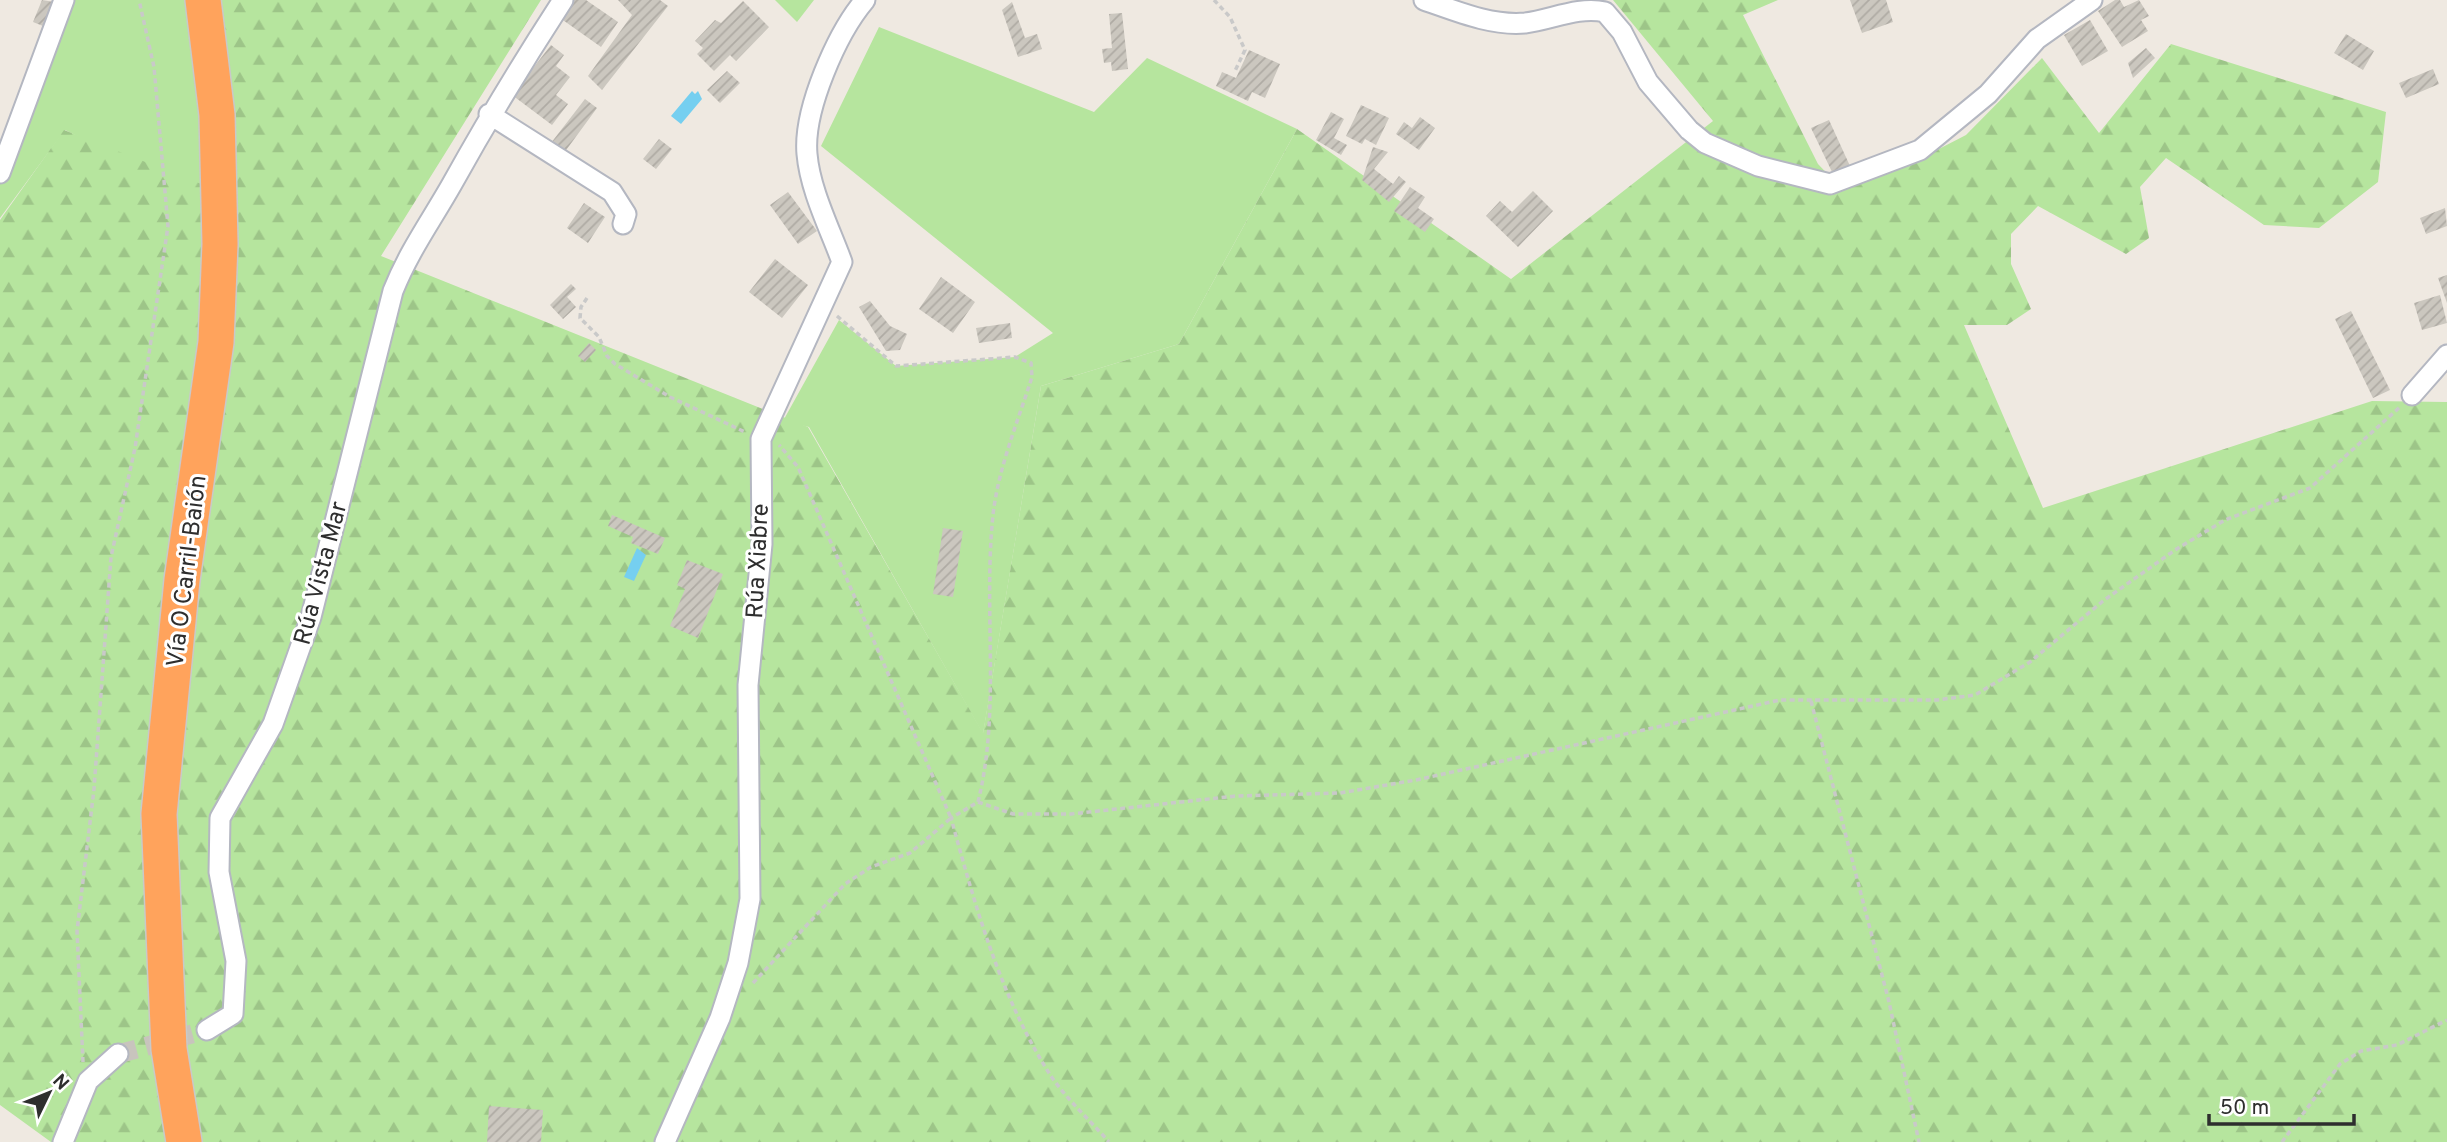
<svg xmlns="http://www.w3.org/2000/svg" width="2447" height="1142" font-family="Overpass,sans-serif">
	<defs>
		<pattern id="forest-firs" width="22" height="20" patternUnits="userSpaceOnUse" patternTransform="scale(1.75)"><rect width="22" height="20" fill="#b6e59e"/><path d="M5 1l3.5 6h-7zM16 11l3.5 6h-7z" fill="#9dc588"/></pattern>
		<pattern id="building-hatch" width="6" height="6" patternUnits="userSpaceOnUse" patternTransform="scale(1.75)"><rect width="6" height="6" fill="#cbc7bf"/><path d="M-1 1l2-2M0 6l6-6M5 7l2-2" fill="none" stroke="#afaba4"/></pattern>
	</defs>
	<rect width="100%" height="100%" fill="#efe9e1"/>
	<path fill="#b6e59e" d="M64,0H203L220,205L65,130L0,218V173Z
		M775,0H814L797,22Z
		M879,27L1094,112L1147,58L1297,129L1179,344L1041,386L983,734L809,427L783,421L839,320L896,366L1015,357L1053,333L821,146Z"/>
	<path fill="url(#forest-firs)" d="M203,0H541L381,256L808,427L983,733L1041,386L1179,344L1297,129L1511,279L1713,121L1613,0H1778L1743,15L1818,164L1841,188L1904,167L1966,135L2042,58L2099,133L2171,44L2386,112L2378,182L2319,228L2264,225L2166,158L2140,187L2149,238L2126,254L2038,206L2011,234V264L2031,309L2007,325H1964L2043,508L2372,401L2447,402V1142H51L0,1105V220L64,130L219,191Z"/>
	<path fill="#75cff0" d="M692,91L695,94L698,91L702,99L681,124L671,116Z
		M637,548L646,555L634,581L624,577Z"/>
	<path fill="url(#building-hatch)" d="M42,0L54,2L43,26L33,22Z
		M573,0H586L618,22L601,47L560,18Z
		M618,0H660L668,6L602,90L588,76L632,15Z
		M1850,0H1886L1893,22L1862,33Z
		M2115,0H2120L2124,7L2139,0L2149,16L2141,20L2148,31L2122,47L2098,11Z
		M743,1L769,27L736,61L730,55L714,71L697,54L703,48L695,41L715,20L721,23Z
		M1012,2L1025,38L1037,34L1042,49L1018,57L1002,10Z
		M1122,13L1128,69L1112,71L1111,62L1104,63L1102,49L1112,48L1109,14Z
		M2090,20L2108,51L2082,66L2064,35Z
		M2346,34L2374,51L2363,70L2334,53Z
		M551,45L564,55L556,66L570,77L556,95L568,104L552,125L512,95Z
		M2146,48L2155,58L2133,78L2128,63Z
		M1249,50L1280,64L1265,98L1252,92L1248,101L1216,86L1222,72L1236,78Z
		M2433,69L2439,84L2406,98L2399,83Z
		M727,71L740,83L720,103L707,90Z
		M585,99L597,108L564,153L551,143Z
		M1361,105L1389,118L1376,145L1365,139L1362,144L1346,136Z
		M1331,112L1344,119L1334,138L1347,145L1341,155L1316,140Z
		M1420,117L1435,128L1419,150L1396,134L1404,122L1412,128Z
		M1829,120L1850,166L1833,174L1811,128Z
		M659,139L672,149L656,169L643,159Z
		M1373,147L1388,152L1374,169L1393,184L1399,176L1406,182L1389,202L1362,180Z
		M1410,187L1425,197L1418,208L1434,219L1425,232L1394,211Z
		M1533,191L1553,211L1518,247L1486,216L1500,201L1512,212Z
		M788,192L817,231L798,244L770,205Z
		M584,203L605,217L588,243L567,228Z
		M2445,208L2447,226L2426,234L2420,218Z
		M775,259L808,285L782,318L749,292Z
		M2447,275V303L2438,278Z
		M941,277L975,302L953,333L919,309Z
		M571,284L576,289L567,297L576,307L563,319L550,305Z
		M2440,295L2447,323L2422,330L2414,303Z
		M870,301L890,326L907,334L900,350L886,351L859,307Z
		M2351,311L2390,390L2373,398L2335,319Z
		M1010,323L1012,338L979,343L976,328Z
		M589,343L596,350L585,362L578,356Z
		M612,515L665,538L658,554L631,543L633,537L608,526Z
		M943,528L963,531L953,597L933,594Z
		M687,560L723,574L698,638L670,626L685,589L677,585Z
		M489,1106L543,1110L541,1142H487Z"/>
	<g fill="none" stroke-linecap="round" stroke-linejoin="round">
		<path stroke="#c8c4bd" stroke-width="19" stroke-dasharray="19 10" stroke-linecap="butt" d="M118,1054L207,1030"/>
		<defs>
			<path id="street" d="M1424,0C1456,11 1491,26 1525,23C1551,20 1578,6 1605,12L1622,32L1648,82L1689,130L1705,143L1758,166L1830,184L1920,150L1988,94L2037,39L2092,0
				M489,114L612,192L626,214L623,224
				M0,173L64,0
				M2412,395L2447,355
				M207,1030L233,1014L236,961L219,872L220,818L273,724L311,617L393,291C409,251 431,221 452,184C487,121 524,60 563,0
				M63,1142L88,1081L118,1054
				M665,1142L720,1018L738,963L750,899L748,685L762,544L761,439L842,262C830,229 810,190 807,154C803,110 837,33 865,0"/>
			<path id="highway" d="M184,1142L169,1049L159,814L182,580L216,342L220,244L217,115L203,0"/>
		</defs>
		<use href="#street" stroke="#b4b7c1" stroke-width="23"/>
		<use href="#highway" stroke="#c9c9c9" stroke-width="38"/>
		<path stroke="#c9c9c9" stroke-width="3.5" stroke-dasharray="5 3.5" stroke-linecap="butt" d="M1214,0L1230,17L1245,50L1234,73
			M587,298L581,307L580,318L599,337L607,356L615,364L670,397L745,432
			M837,316L896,366L1015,357L1031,363L1032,377C1018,421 998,469 993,515C983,610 1001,710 978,802L951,818C975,905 1000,996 1049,1073C1065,1098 1090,1120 1109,1142
			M1811,701L1889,1002L1919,1142
			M978,802L1013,814H1071L1236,796L1340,793L1416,780L1780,700H1937L1975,695L2030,662L2103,601L2175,550L2225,520L2310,488L2400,407
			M753,983L845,884L871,867L910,853L951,818L798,467L779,445
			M83,1062L77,931L94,789L111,557L135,448L168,226L154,67L139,0
			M2282,1142L2340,1064L2361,1051L2397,1045L2447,1020"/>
		<use href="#street" stroke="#fff" stroke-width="19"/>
		<use href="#highway" stroke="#ffa35c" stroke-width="35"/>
	</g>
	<g text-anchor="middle" stroke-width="6" stroke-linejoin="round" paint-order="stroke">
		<g font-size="24" fill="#2e2e2e" stroke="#fff">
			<text transform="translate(757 561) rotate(-87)" y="8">Rúa Xiabre</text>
			<text transform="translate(186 571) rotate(-83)" y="8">Vía O Carril-Baión</text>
			<text transform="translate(320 573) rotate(-75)" y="8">Rúa Vista Mar</text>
		</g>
	</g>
	<g transform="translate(49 1093) rotate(47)" stroke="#ffffff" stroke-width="5" paint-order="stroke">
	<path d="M0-5L12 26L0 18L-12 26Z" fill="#2e2e2e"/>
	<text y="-10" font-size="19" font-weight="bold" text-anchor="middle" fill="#2e2e2e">N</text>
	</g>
	<path d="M2209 1114v10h145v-10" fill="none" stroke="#2e2e2e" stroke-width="3.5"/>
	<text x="2220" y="1114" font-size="21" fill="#2e2e2e" stroke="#ffffff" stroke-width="5" paint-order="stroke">50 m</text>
</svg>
